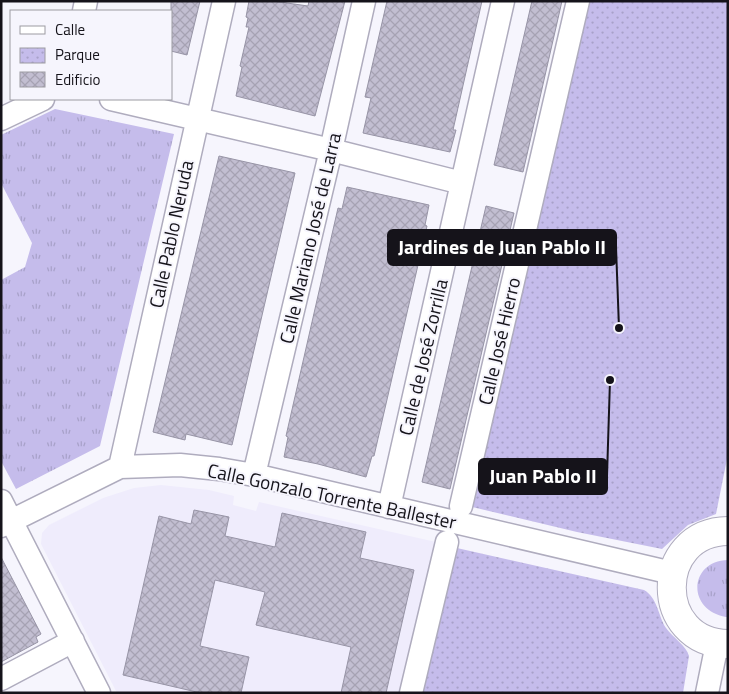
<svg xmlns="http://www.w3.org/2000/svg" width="729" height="694" font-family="'Titillium Web',sans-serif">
	<defs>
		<pattern id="grass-tufts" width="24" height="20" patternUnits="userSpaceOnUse" patternTransform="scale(1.25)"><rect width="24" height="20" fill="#c5bceb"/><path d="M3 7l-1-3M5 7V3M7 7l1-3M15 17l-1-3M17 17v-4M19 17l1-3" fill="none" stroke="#a8a1c9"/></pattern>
		<pattern id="park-dots" width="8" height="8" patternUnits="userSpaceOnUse" patternTransform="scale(1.25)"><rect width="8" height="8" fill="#c5bceb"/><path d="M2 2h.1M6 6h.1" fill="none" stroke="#a8a1c9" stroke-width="1.8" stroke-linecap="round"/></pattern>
		<pattern id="building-cross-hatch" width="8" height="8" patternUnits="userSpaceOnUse" patternTransform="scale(1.25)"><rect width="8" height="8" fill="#c2bed1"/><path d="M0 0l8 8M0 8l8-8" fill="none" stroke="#a6a2b3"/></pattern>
	</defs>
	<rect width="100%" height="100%" fill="#f6f5fd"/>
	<path fill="#efecfc" d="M161,485L209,490L234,496L233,505L256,511L259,502L436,542L404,693H117L41,544L42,533L49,525L103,498L134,488Z"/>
	<path fill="url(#grass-tufts)" d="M55,109L174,134L100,446L16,489L1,461V280L25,267L32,243L1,183V135Z
		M728,560V617H726C686,610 689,561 728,560Z"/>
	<path fill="url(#park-dots)" d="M588,1H728V454L716,514L688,525L662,549L577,532L468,506Z
		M448,546L644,590C658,598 658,616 666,628C673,638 686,645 689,656L683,693H415Z"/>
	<path fill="url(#building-cross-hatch)" stroke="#9794a6" d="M171,1H200L187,55L171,51Z
		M249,1H273L308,6L309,1H345L315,116L236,96L242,67L240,66L249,27H246L248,18L246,17Z
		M387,1H482L453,130H456L450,152L363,133L371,98L365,97Z
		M532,1H562L523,172L494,165Z
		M219,156L295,173L232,445L186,434L185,440L153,432Z
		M347,187L429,205L425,225L427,226L374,456H372L366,477L318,464L284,457L288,437L286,436L338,208L342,209Z
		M486,206L514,213L450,489L422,482Z
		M194,510L229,517L225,536L275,547L282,513L366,532L360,558L414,570L386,693H341L351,647L256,625L265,592L215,580L200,646L249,657L241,693H201L123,675L159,516L191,524Z
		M1,557L41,634L36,637L38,642L1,662Z"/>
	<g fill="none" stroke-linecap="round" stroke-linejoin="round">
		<defs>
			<path id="street" d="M84,11L86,1
				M111,99L331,150L462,183
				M1,119L43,99
				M120,467L224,1
				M254,475L331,150L364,1
				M1,501L99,693
				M461,506L578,1
				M389,507L503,1
				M1,526L120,467L180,465L219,469L254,475L672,573
				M1,679L73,641
				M411,693L447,542
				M707,693L717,644"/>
			<path id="secondary" d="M728,531C653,532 653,643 728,644"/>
		</defs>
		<use href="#street" stroke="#afacbe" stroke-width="25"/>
		<use href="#secondary" stroke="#afacbe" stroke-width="30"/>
		<use href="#street" stroke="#fff" stroke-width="22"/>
		<use href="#secondary" stroke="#fff" stroke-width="28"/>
	</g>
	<g text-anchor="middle" stroke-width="4" stroke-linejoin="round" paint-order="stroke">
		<g font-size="19" fill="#15131a" stroke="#f6f5fd">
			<text transform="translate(171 234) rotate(-78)" y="7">Calle Pablo Neruda</text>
			<text transform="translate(310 238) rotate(-77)" y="7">Calle Mariano José de Larra</text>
			<text transform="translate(499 341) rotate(-77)" y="7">Calle José Hierro</text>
			<text transform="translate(423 357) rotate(-77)" y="7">Calle de José Zorrilla</text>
			<text transform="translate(332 496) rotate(12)" y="7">Calle Gonzalo Torrente Ballester</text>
		</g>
	</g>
	<path fill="none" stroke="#15131a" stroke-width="2" d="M619 328L616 247M610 380L607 476"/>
	<g fill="#15131a" stroke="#f6f5fd" stroke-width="2">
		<circle cx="619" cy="328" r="5"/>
		<circle cx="610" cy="380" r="5"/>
	</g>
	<g fill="#15131a" stroke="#15131a" stroke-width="2">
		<rect x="388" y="230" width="228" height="35" rx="5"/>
		<rect x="479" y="459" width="128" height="35" rx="5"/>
	</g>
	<g font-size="20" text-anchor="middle" font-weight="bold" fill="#fff">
		<text x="502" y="254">Jardines de Juan Pablo II</text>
		<text x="543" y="483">Juan Pablo II</text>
	</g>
	<rect width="729" height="694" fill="none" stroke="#15131a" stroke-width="5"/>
	<rect x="10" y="10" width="162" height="90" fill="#f6f5fd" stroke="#9c9ba2"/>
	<rect x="20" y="26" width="25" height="8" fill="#ffffff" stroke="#9c9ba2"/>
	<text x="55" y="35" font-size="15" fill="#15131a">Calle</text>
	<rect x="20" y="48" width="25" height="15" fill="url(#park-dots)" stroke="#9c9ba2"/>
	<text x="55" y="60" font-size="15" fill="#15131a">Parque</text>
	<rect x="20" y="72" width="25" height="15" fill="url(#building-cross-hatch)" stroke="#9c9ba2"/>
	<text x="55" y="85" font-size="15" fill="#15131a">Edificio</text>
</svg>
